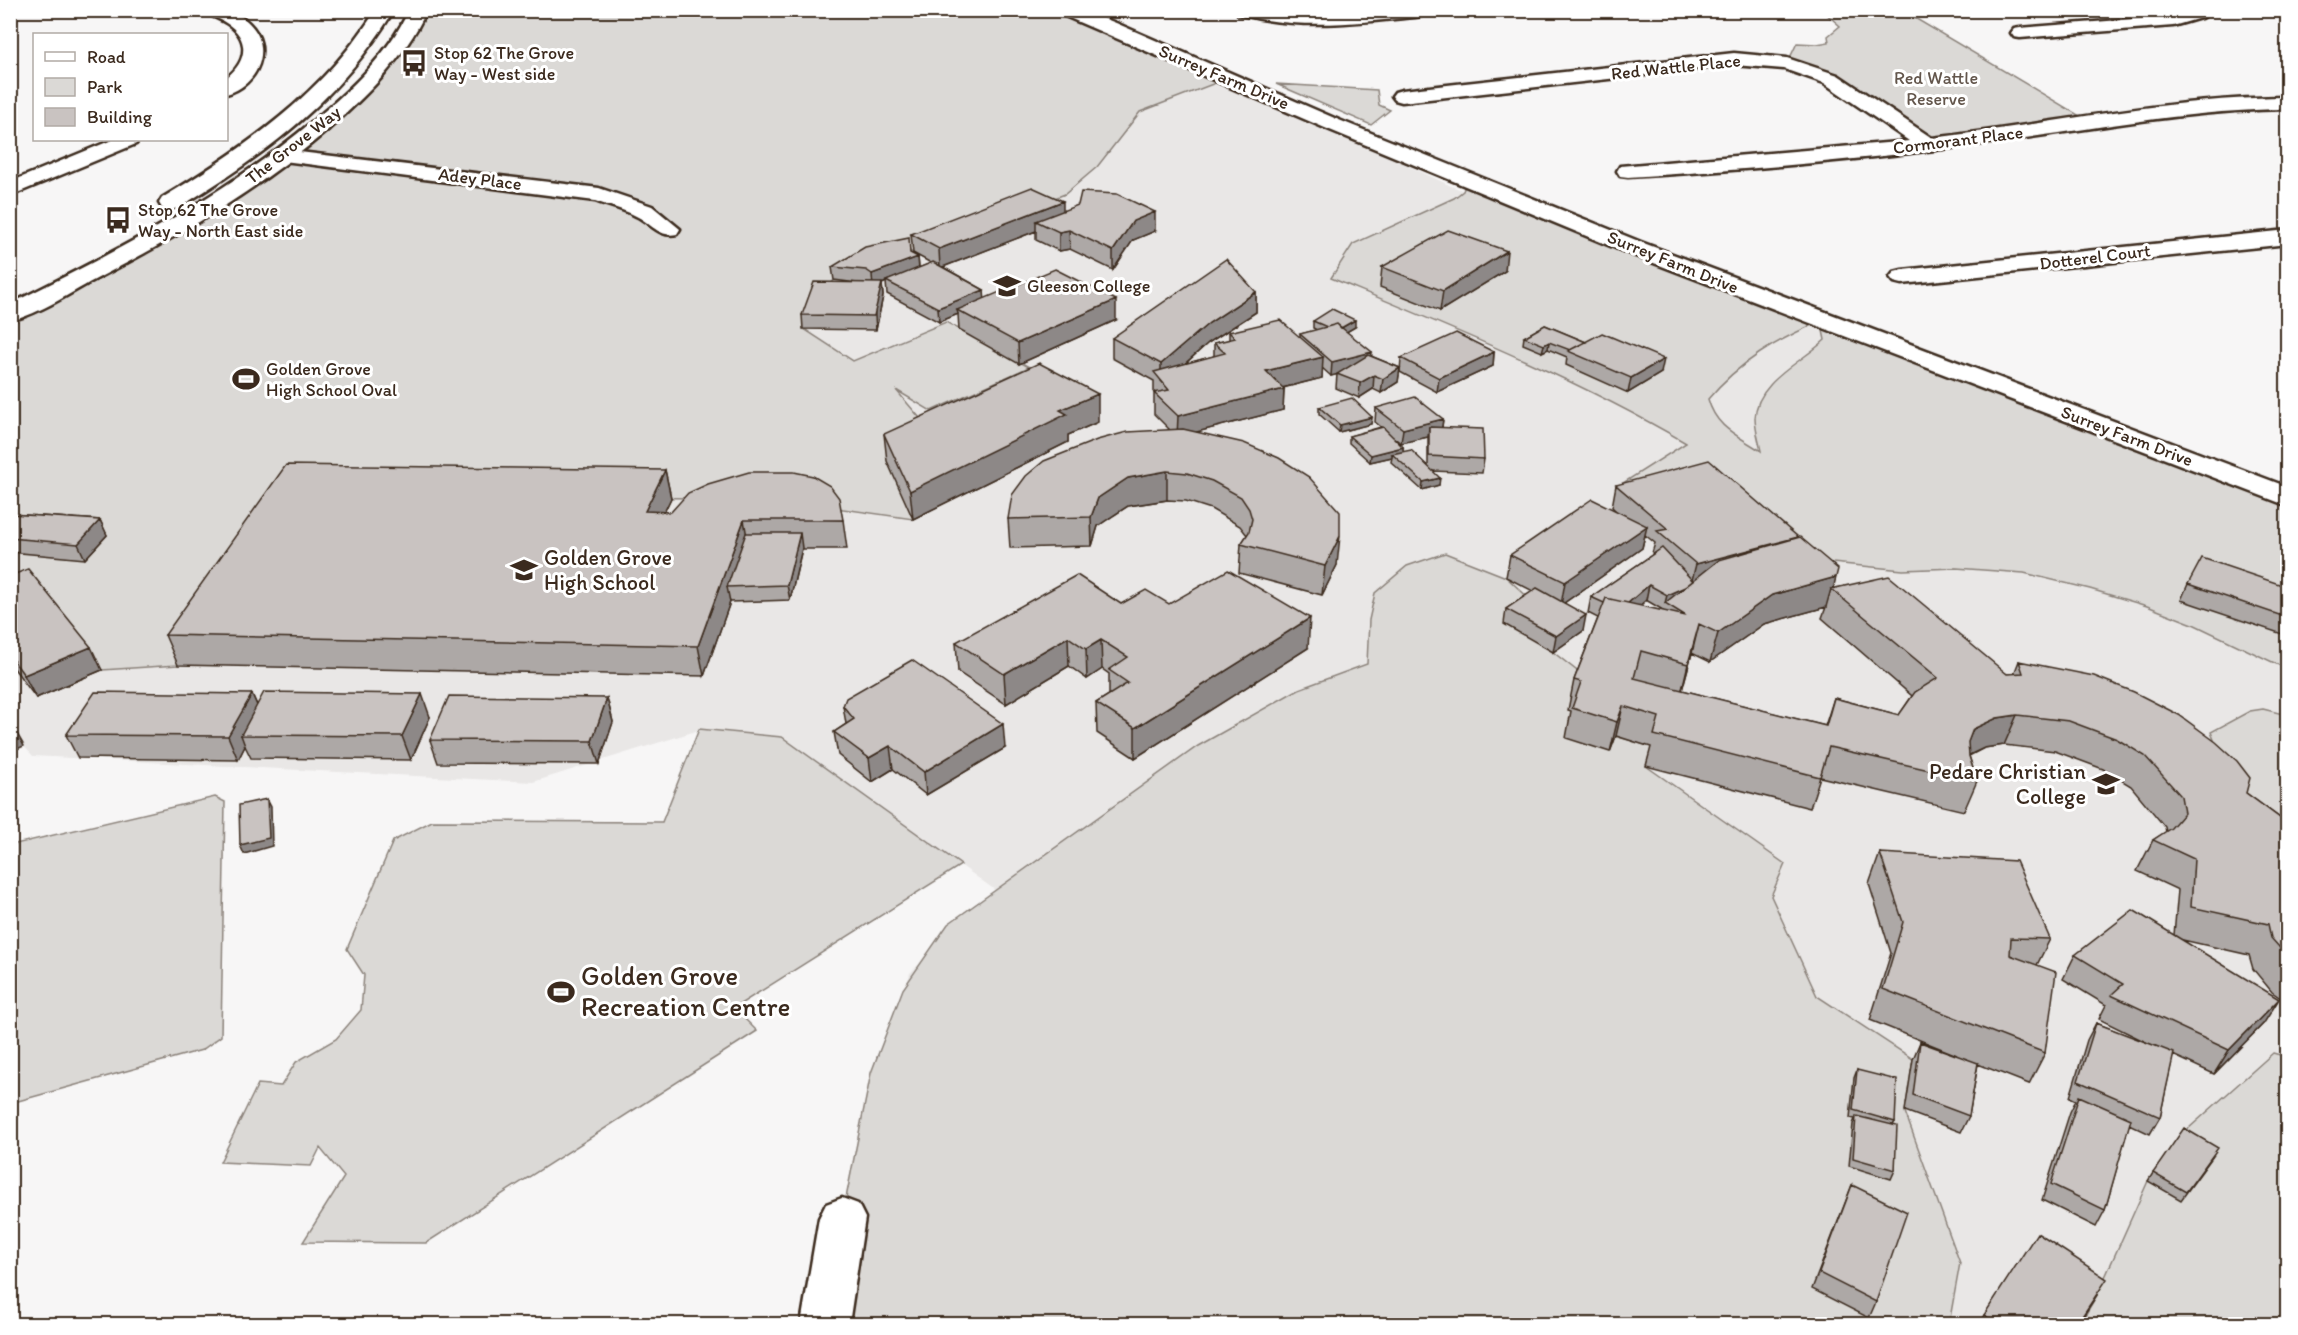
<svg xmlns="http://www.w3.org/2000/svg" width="2298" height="1335" font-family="Itim,sans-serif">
	<rect width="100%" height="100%" fill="#f7f6f6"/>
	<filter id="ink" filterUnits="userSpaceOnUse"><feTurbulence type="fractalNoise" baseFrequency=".0167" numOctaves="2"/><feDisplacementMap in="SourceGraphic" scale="12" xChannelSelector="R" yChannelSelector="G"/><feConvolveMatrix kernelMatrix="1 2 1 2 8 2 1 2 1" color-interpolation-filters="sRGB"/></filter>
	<g filter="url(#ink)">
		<path fill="#e9e7e6" d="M417,11L1237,84L1451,186L2239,478L2287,500V1324H821L842,1218L910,973L995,890L782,737L699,730L533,782L33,756L10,731V314L254,178L324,122Z"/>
		<path fill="#dbd9d6" stroke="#8b827a" stroke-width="1.5" fill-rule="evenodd" d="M418,11H1066L1226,79L1140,112L1097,167L1065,194L913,253L910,251L846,271L816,295L804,329L853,361L946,322L1029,367L931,411L896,390L937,438L913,519L773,499L296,493L178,665L102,670L40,592L11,607V312L254,178L365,86Z
			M1823,11H1903L2090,122L1928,145L1831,79L1787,64L1797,43L1817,44L1829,42L1828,36L1840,26Z
			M1276,84L1377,90L1379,105L1390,110L1371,125Z
			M1467,180L2287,498V669L2193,624L2147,606L2090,589L2024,573L1956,568L1903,570L1792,559L1643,497L1623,483L1686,443C1573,377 1451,328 1331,278L1353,244L1454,198L1463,191ZM1821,321L1825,340C1802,362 1756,382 1755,418C1755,429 1759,441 1761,451C1737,435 1716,428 1708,399C1739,362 1777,340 1821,321Z
			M1445,553L1506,577L1534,603L1553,652L1581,674L1616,736L1652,747L1646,766L1785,864L1771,896L1817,996L1913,1059L1905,1112L1960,1263L1949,1324H825L842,1218L871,1073L903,989L948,924L1198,746L1299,689L1367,664L1369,620L1375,593L1407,566Z
			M2263,709L2287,715V848L2246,822L2211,732L2250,711Z
			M699,729L782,737L961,865L734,1008L757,1031L426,1243L303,1242L344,1177L320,1148L311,1166L220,1162L258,1084L281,1086L296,1062L336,1039L361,1010L364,975L347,949L393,841L432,821L662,822Z
			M215,797L225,802L221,1036L202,1050L11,1103V845Z
			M2273,1053L2287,1057V1324H2080L2097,1295L2148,1181L2179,1137Z"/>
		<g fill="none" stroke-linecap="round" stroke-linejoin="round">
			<defs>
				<path id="minor" d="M205,10C212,10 221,9 229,10C236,12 244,18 249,23C274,47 258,86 226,94V78C248,61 250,38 226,23C219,18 210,17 205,10Z
					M1236,10L1308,14L1377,10L1424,12L1421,16L1415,17C1353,23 1299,30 1238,14Z
					M2188,10H2206L2207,13L2204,17L2173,26L2020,38L2014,37L2011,33L2014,29L2020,28L2171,16Z
					M1734,53L1787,58L1838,75L1932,138C2051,124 2167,98 2288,97V109C2184,110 2083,131 1981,144C1864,160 1746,170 1628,177L1620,176L1617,171L1620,166L1909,141L1824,83L1784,69L1734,65L1402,102L1395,100L1392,96L1395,92L1402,90Z
					M112,140H139L136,144L10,196V182Z
					M283,150L599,188L652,206L680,229L677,234C659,238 651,223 636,216C623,209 608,206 595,201L276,160L272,156L276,152Z
					M2288,230V244L1902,284L1894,282L1890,277L1894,272L1902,270Z
					M842,1198L858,1204L865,1218L849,1324H801L819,1218L826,1204Z"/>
				<path id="tertiary" d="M1058,10H1083L1116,23L1339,120L1641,242L2288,487V506L1625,252L1325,128L1060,14Z"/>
				<path id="secondary" d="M376,10H394C339,101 267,153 178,208L170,210L162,208L159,203L162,198C245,148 323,94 376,10Z
					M409,10H427C404,59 368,94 329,129C259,189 181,235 100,277C73,291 40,314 10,321V304C117,251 223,197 314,120C352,88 387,56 409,10Z"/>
			</defs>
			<use href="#minor" stroke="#3b2a1e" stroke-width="5"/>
			<use href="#tertiary" stroke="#3b2a1e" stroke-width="5"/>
			<use href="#secondary" stroke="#3b2a1e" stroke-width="5"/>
			<use href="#minor" fill="#fff" fill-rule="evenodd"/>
			<use href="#tertiary" fill="#fff" fill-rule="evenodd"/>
			<use href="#secondary" fill="#fff" fill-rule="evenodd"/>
		</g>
		<path fill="#ada8a6" stroke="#3b2a1e" stroke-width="1.5" fill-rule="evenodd" d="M1063,211L1155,231L1133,240L1113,270L1070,249L1059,251L1036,240V231L943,267L984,290V299L1116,320L1019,364L959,330L958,314L939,322L887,294L886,282L882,284L883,296L876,330L803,329L802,315L857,283L834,280L832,267L910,253L918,257L919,268L931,263L913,253L911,234Z
			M1382,267L1505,271L1440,311L1380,287Z
			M1256,292V312L1208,343L1185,364L1214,356V343L1229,340V332L1300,337V334L1317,330L1313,328V321L1355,327L1346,332L1371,356L1400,368L1398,382L1381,393L1373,389L1359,398L1336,388L1337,374L1331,376L1322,368V378L1283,388L1284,389L1283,410L1196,432L1337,565L1322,595L1239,573L1241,544L1247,535L1240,526L1211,509L1186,501L1167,500L1128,506L1098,526L1092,546L1010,548L1008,519L1170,430L1154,414V381L1112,358V338Z
			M1545,325L1661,373L1628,393L1566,365L1567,357L1548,349L1542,352L1523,344L1524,337Z
			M1494,352L1493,366L1437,392L1400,372L1401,358Z
			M1319,407L1372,417L1371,424L1339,432L1319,414Z
			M1376,408L1443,419L1442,427L1484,459L1482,473L1433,471L1439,485L1422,490L1391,462L1392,457L1370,462L1349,443V436L1381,427L1375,422ZM1393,437L1401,443L1428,437V466L1403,452V447Z
			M1098,422L1068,435V442L913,519L887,461L884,434Z
			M665,470L671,498L664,512L843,520L847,549H802L790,600L730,602L704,676L178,665L165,635Z
			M1616,485L1833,588L2007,674H2014L2019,661L2246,793L2288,824V1003L2272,992L2253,969L2249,955L2183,940L2264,1023L2214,1074L2173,1055L2160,1117L2150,1134L2129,1124L2105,1210L2096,1227L2042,1200L2070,1112L2076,1100L2070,1097L2087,1040L2096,1023L2156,1047L2099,1019L2106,1005L2063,979L2075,955L2174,935L2178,890L2137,871L2153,840L2166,832L2165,827L2131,786L2103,769L2055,751L2004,745L1984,748L1969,756L1977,781L1964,811L1820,777L1810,808L1646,766L1651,747L1616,736L1610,752L1566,738L1571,711L1568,710L1574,680L1598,618L1588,613L1591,597L1653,554L1652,553L1655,543L1645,535L1642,548L1564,603L1583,631L1553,652L1504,624L1506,609L1533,591L1506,577L1510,555L1617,512L1612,507ZM1646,600L1663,610V611L1640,606ZM1826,607L1822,618L1912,696L1899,715L1834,698L1825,726L1682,690L1692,653L1710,662L1764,624Z
			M10,514L100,520L107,535L85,559L10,552Z
			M10,576L102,670L36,698L10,663Z
			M2188,584L2288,587V636L2181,600Z
			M1121,604H1169L1308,648L1135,758L1097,733L1096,703L1109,695V674L1102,669L1087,679L1069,666L1006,704L958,672L956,642Z
			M252,694L257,705L430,717L411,760L251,758L245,746L238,760L78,758L66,735Z
			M607,698L613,722L599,764L438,763L430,740Z
			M843,706L1005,748L926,795L893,769L872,782L838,755L834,732L846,724Z
			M1880,853L2050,939L2037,965L2045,1053L2029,1084L1978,1064L1969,1116L1961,1132L1905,1111L1913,1059L1920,1042L1957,1055L1870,1020L1891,953L1869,884Z
			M1857,1070L1895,1122L1893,1125L1895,1170L1891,1179L1849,1166L1853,1124L1855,1119L1850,1118L1854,1078Z
			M2213,1156L2181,1200L2148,1181L2153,1173Z
			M1852,1185L1876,1302L1869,1318L1812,1289Z
			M2097,1295L2078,1324H1979L1984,1315Z"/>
		<path fill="#8d8887" stroke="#3b2a1e" stroke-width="1.5" d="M1063,201V220L1036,221V231L940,268L939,249Z
			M1155,212V231L1133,240L1113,270V251L1133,221Z
			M1069,230L1070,249L1059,251V232Z
			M1507,251L1505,271L1440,311L1443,291Z
			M918,257L919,270L886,281V282L882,284L883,296L876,330L872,274Z
			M984,290L985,303L957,310L958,314L939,322L938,308Z
			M1256,292V312L1208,343L1163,383L1161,381V364L1209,323Z
			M1116,300V320L1019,364L1018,343Z
			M1355,320V327L1336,338V331Z
			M1549,342L1548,349L1542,352L1544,345Z
			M1372,352L1371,366L1331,376L1332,362Z
			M1494,352L1493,366L1437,392L1439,378Z
			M1323,357L1322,378L1265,392L1266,371Z
			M1664,359L1661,373L1628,393L1631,378Z
			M1400,368L1398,382L1381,393L1383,379Z
			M1374,375L1373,389L1359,398L1360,383Z
			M1284,389L1283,410L1177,437L1178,416Z
			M1098,394V422L1068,435V442L913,519L910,491L1060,410Z
			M1372,417L1371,424L1339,432L1340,425Z
			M1443,419L1441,433L1429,427L1428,437L1401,443L1403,429Z
			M1403,447V454H1392V457L1370,462L1371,455Z
			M665,470L671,498L651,540L645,511Z
			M1167,471V500L1128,506L1114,515L1098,526L1092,546L1091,517L1098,498L1128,478Z
			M1440,478L1439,485L1422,490L1423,482Z
			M100,520L107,535L85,559L78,544Z
			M744,520L749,548L727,587L730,602L704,676L698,646Z
			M1647,526L1642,548L1561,605L1565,582Z
			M800,533L802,548L790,600L787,585Z
			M1340,536L1337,565L1322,595L1325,566Z
			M1798,537L1665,603L1667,595L1691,584L1696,564Z
			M1836,577L1833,590L1831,589L1826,607L1764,624L1710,662L1718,633L1772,595Z
			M1649,585L1646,600L1616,626L1619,611Z
			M1586,615L1583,631L1553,652L1556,636Z
			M1310,618L1308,648L1135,758V728Z
			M1699,624L1692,653L1681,694L1688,664Z
			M1068,637L1069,666L1006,704L1004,674Z
			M1101,640L1102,669L1087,679L1086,649Z
			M91,647L102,670L36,698L24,675Z
			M252,694L262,717L241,735L245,746L238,760L228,736Z
			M422,694L430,717L411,760L402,736Z
			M607,698L613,722L599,764L592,741Z
			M1623,706L1616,736L1610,752L1617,722Z
			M2017,715L2004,745L1984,748L1961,759L1973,729L1997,718Z
			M1003,724L1005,748L926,795L924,772Z
			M15,730L24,746L10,752V732Z
			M890,746L893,769L872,782L869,758Z
			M267,799L271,807L272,846L244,854L240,845Z
			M2279,999L2264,1023L2214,1074L2229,1050Z"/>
		<path fill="#c9c3c1" stroke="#3b2a1e" stroke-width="1.5" d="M1032,187L1063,201L939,249L911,234Z
			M1081,192L1117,194L1155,212L1133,221L1113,251L1069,230L1059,232L1036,221L1078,205Z
			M1448,230L1507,251L1443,291L1382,267Z
			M909,238L910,253L918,257L872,274L866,270L832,267L865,247Z
			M1226,259L1256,292L1209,323L1161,364L1112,338Z
			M933,262L984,290L938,308L886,281Z
			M1055,269L1116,300L1018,343L957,310Z
			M814,282L882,283L874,316L802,315Z
			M1332,309L1355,320L1341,328L1337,324L1327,327L1313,321Z
			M1280,320L1323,357L1266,371L1284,389L1178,416L1154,393L1169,390L1154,372L1225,353L1214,343L1235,338L1229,332Z
			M1337,324L1372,352L1332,362L1300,334Z
			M1545,325L1586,342L1570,350L1549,342L1544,345L1524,337Z
			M1456,333L1494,352L1439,378L1401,358Z
			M1602,333L1664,359L1631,378L1568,351Z
			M1368,355L1400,368L1383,379L1374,375L1360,383L1337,374Z
			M1039,363L1098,394L1060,410L1067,414L910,491L884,434Z
			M1415,397L1443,419L1403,429L1376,408Z
			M1352,398L1372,417L1340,425L1319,407Z
			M1383,427L1403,447L1371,455L1349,436Z
			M1429,427L1483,429L1484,459L1429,456Z
			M1183,429L1244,443L1279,458L1309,477L1340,512V536L1325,566L1241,544L1249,532L1252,519L1249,509L1241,497L1212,481L1187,473L1167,471L1128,478L1098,498L1091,517L1008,519L1012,495L1026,476L1044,461L1097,440L1127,432Z
			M1411,450L1440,478L1423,482L1392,454Z
			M1709,460L1798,537L1696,564L1657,531L1668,529L1616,485Z
			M286,465L665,470L645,511L671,512L688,493L708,484L749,472H794L813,476L830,486L839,498L843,520H744L698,646L165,635Z
			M1592,499L1647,526L1565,582L1510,555Z
			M10,514L100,520L78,544L10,538Z
			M746,533H800L787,585L727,587Z
			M1800,537L1838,569L1836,577L1772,595L1718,633L1699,624L1688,664L1641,651L1634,678L1826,726L1834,698L1899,715L1915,692L1938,678L1831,589L1889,576L2007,674L2023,673L2019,661L2094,676L2134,692L2179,715L2216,742L2237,761L2250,778L2246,793L2288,824V957L2271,938L2268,924L2191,907L2194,859L2153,840L2171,828L2184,813L2181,796L2145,756L2117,739L2069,721L2017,715L1997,718L1973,729L1968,742L1969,756L1977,781L1829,747L1820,777L1654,735L1659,717L1623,706L1617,722L1572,708L1581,682L1574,680L1606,598L1686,616L1665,603L1719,560Z
			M1662,548L1693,581L1685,587L1667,595L1649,585L1628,603L1606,598L1604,603L1591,597Z
			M2202,558L2288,587V618L2188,584Z
			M28,569L91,647L24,675L10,656V576Z
			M1228,570L1310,618L1135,728L1096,703L1128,683L1109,670L1128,657L1101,640L1086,649L1068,637L1004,674L956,642L1077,575L1121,604L1146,590L1169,604Z
			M1537,588L1586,615L1556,636L1506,609Z
			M912,660L1003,724L924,772L890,746L869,758L834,732L854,719L843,706L846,698Z
			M95,692L252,694L228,736L66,735Z
			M264,692L422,694L402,736L241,735Z
			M449,696L607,698L592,741L430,740Z
			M10,725L15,730L10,732Z
			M267,799L269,838L240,845L239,805Z
			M1880,853L2016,861L2050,939L2011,938L2010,955L2056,972L2045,1053L1883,989L1903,922Z
			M2133,910L2279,999L2229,1050L2111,995L2123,984L2075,955Z
			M2096,1023L2174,1053L2160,1117L2078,1081Z
			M1920,1042L1978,1063L1969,1116L1913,1095Z
			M1857,1070L1897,1080L1895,1122L1853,1110Z
			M2079,1096L2131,1119L2105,1210L2051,1184Z
			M1856,1116L1897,1126L1895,1170L1853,1158Z
			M2184,1128L2218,1148L2186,1192L2153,1173Z
			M1852,1185L1907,1212L1876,1302L1819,1273Z
			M2037,1233L2107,1279L2077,1324H1998L1984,1315Z"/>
	</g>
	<defs>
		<symbol id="bus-bare" viewBox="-9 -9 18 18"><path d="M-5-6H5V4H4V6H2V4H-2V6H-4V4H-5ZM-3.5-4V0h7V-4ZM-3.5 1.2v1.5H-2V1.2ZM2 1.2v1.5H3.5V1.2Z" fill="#3b2a1e" stroke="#fff" stroke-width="2.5" paint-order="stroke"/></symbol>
		<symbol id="school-bare" viewBox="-9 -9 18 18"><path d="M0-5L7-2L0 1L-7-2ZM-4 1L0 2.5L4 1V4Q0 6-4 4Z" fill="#3b2a1e" stroke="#fff" stroke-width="2.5" paint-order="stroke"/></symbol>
		<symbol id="stadium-bare" viewBox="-9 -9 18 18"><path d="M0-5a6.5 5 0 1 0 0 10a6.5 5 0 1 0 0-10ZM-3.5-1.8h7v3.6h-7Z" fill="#3b2a1e" stroke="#fff" stroke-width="2.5" paint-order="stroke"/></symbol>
	</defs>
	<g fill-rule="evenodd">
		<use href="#bus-bare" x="395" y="44" width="38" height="38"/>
		<use href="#bus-bare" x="99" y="201" width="38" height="38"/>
		<use href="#school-bare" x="988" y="267" width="38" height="38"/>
		<use href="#stadium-bare" x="227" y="360" width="38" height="38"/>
		<use href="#school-bare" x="505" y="551" width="38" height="38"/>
		<use href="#school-bare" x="2087" y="765" width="38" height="38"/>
		<use href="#stadium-bare" x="542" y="973" width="38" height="38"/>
	</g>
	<g text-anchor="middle" stroke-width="6" stroke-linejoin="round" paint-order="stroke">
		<g font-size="18" fill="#3b2a1e" stroke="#fff" text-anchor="start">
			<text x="434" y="59">Stop 62 The Grove<tspan x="434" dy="21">Way - West side</tspan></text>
			<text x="138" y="216">Stop 62 The Grove<tspan x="138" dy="21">Way - North East side</tspan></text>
			<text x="1027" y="292">Gleeson College</text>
			<text x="266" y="375">Golden Grove<tspan x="266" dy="21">High School Oval</tspan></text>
		</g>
		<g font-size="18" fill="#3b2a1e" stroke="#fff">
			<text transform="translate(1676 67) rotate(-6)" y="6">Red Wattle Place</text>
			<text transform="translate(1224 77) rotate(23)" y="6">Surrey Farm Drive</text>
			<text transform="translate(1958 140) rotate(-7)" y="6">Cormorant Place</text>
			<text transform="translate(293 145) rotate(-38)" y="6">The Grove Way</text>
			<text transform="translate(480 179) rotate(7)" y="6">Adey Place</text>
			<text transform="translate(2095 257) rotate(-7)" y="6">Dotterel Court</text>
			<text transform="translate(1673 262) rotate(22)" y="6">Surrey Farm Drive</text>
			<text transform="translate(2127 436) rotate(21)" y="6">Surrey Farm Drive</text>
		</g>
		<g font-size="18" fill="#63564c" stroke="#fff">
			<text x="1936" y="84">Red Wattle<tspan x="1936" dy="21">Reserve</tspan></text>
		</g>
		<g font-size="22" fill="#3b2a1e" stroke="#fff" text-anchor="start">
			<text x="544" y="565">Golden Grove<tspan x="544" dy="25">High School</tspan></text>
			<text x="2086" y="779" text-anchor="end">Pedare Christian<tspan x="2086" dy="25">College</tspan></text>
		</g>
		<g font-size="27" fill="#3b2a1e" stroke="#fff" text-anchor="start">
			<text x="581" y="985">Golden Grove<tspan x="581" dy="31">Recreation Centre</tspan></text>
		</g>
	</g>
	<rect width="2298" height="1335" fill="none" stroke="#fff" stroke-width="36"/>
	<rect x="18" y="18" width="2262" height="1299" fill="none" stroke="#3b2a1e" stroke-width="2" filter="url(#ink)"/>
	<rect x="33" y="33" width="195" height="108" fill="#ffffff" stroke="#b1aaa5" stroke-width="1.5"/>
	<rect x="45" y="52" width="30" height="9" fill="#ffffff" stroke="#b1aaa5" stroke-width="1.5"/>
	<text x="87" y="63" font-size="18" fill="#3b2a1e">Road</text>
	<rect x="45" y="78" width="30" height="18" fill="#dbd9d6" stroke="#b1aaa5" stroke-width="1.5"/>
	<text x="87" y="93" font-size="18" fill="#3b2a1e">Park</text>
	<rect x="45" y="108" width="30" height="18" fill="#c9c3c1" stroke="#b1aaa5" stroke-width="1.5"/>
	<text x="87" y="123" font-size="18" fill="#3b2a1e">Building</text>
</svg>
